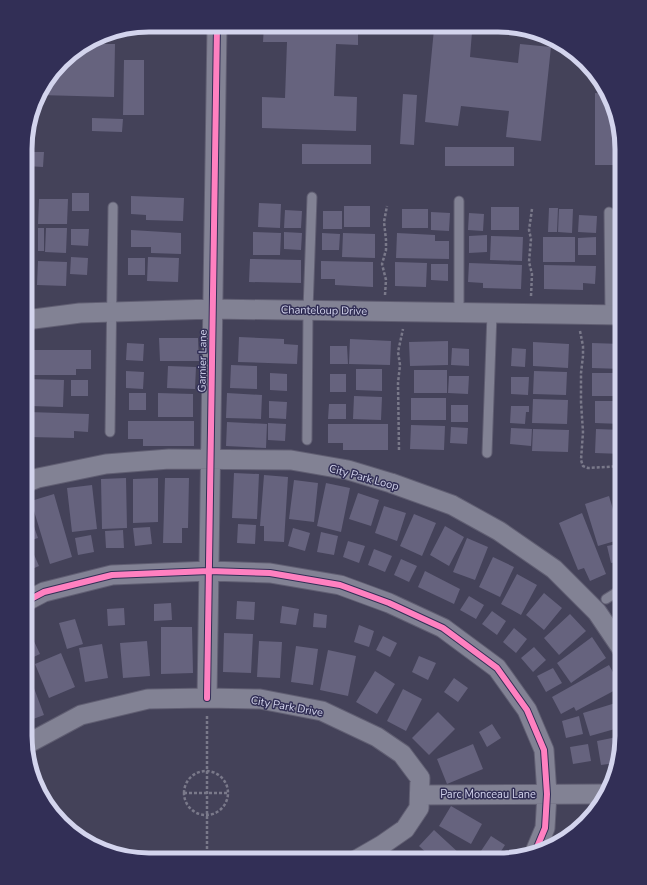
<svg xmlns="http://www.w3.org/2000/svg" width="647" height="885" font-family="'Nunito Sans',sans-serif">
	<rect width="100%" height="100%" fill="#444259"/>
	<path fill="#66637e" d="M264,25L358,26V45L336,44L334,96L357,97L356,131L262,128V97L285,98L287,42H263Z
		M434,29L472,32L470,57L518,63L520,44L551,47L541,141L506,137L509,111L461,106L458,126L425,122Z
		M88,44H115L114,97L39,95L41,87L67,56Z
		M124,60H144V115H123Z
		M595,93L609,94L616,121L615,165H595Z
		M403,94L417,95L414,145L400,144Z
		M92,118L123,119L122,132L92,131Z
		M302,144L371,145V164H302Z
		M445,147H514V166H445Z
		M26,152H44L43,167L26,166Z
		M72,193H89V211H72Z
		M131,196L184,198L183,221L146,220V215L131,214Z
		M39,199H68L67,224H38Z
		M259,203L281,204L280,228L258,227Z
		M344,206H370V227H344Z
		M491,207H519V230H491Z
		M549,208H558L557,232H548Z
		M402,209H428V228H402Z
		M559,209H573L572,233L558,232Z
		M285,210L302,211L301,228H284Z
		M323,211H342V229H323Z
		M431,212L450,213L449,231L431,230Z
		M469,213L484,214L483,231L468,230Z
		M579,215L597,216L596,233L578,232Z
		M617,216H622V234H617Z
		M38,228H44V251H38Z
		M46,228H67L66,253L45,252Z
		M71,229H89L88,246L71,245Z
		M131,230L181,233V254L151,253V247H131Z
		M253,232L281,233L280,255H253Z
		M284,232L302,233L301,250L284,249Z
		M322,233L340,234L339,250H322Z
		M343,233L375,234V258L342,257Z
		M397,233L435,235V241H449V259L396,258Z
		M487,235V252L469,253V236Z
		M491,236L523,237L522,261L490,260Z
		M543,237H575V262H543Z
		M596,237V255H578V238Z
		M617,238H622V256H617Z
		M71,257L88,258L87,275L70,274Z
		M148,257L179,258L178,282L147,281Z
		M128,258H145V275H128Z
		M250,259L301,260V283L249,282Z
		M38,261L67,262L66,286L37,285Z
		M321,261L373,262V287L335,285V279H321Z
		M395,262L427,263L426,287L395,286Z
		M469,263L522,265L521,289L483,288V283L468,282Z
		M431,264H448V281L431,280Z
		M544,265L596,266L595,284L583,283V290L544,289Z
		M616,266H622V284H615Z
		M239,337L284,339V344L298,345L297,364L238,362Z
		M159,338H198L199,361H160Z
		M350,339L391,341L390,365L349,364Z
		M448,341V365L410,366L409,342Z
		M533,342L569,344L568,368L533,366Z
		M127,343L144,344L143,361L126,360Z
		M592,343L622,344V369L592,368Z
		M330,346H347L348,364H330Z
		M452,348L469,349V366L451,365Z
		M512,348L526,349L525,367L511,366Z
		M26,350H91V369H76V375H26Z
		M231,365L257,366V389L230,388Z
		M168,366L196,367L195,389L167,388Z
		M356,369H382V391L356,390Z
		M414,370H447V393H414Z
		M126,371L144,372L143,389L126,388Z
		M534,371L567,372L566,395L533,394Z
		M270,373L287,374V391L270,390Z
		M592,373H622V396H592Z
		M330,374H346V392H330Z
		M449,376H469L468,394L448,393Z
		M511,377H529L528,395L511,394Z
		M26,379L64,380L63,407L30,406V395H26Z
		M71,380H88V396H71Z
		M129,393H146V410H129Z
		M158,393L193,394V417H158Z
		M227,393L262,395L261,419L226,418Z
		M354,396L382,397L381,420L353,419Z
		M411,398H446V420H411Z
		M533,399L568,400L567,424L532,423Z
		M269,401L287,402L286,419L269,418Z
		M595,401H622L621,424L595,423Z
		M329,404H346V419H328Z
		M451,405H468V422H451Z
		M511,406H529V412H526L525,424L510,423Z
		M29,412L89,414L88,432L74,431V438L29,437Z
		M128,421H194V446H143V439H128Z
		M227,422L267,424L266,448L226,446Z
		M268,423L286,424L285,441L268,440Z
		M328,424H388V450H343V443H328Z
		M411,425L445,426L444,450L410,449Z
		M451,427L468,428L467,444L450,443Z
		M511,428L532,429L531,446L510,444Z
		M533,429L569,430L568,452L532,451Z
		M596,429L622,430V454L595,453Z
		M234,473L259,474L257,519L232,518Z
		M264,475L288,477L284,542L264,541V526H260Z
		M126,478L127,528L102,529L101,479Z
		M158,478V522L133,523V479Z
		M165,478H189L188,528H182V543H163Z
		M294,480L318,483L314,522L289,519Z
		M326,483L350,488L341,532L317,526Z
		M92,485L97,529L72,532L67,488Z
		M622,492V520H621L614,494Z
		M358,493L379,500L371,526L349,519Z
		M54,494L72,557L50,564L31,501Z
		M609,496L622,539L598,546L585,504Z
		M25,501L38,538L25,542Z
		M384,506L406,513L397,541L375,533Z
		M582,513L606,574L590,581L584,568L578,570L559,523Z
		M414,514L436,523L422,556L400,546Z
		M238,524L256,525L255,544L237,543Z
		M445,526L464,537L449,566L430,555Z
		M150,527L152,544L135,546L133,528Z
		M293,528L310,533L305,551L288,546Z
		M123,530L124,548H106L105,531Z
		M321,532L338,536L334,555L317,552Z
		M91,535L94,552L78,555L75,538Z
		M467,538L488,547L475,580L453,572Z
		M348,541L365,546L359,563L343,557Z
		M622,543V561L611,563L607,546Z
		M374,549L392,556L385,572L368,565Z
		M32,550L39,566L25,572V553Z
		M493,557L514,567L500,597L479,587Z
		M401,559L417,566L409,582L394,575Z
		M425,571L460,589L454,604L418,587Z
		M517,574L537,585L521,615L501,604Z
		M544,593L562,608L544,630L526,615Z
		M469,596L484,605L476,619L460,610Z
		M237,601L255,602L254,620L236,619Z
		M171,603L172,620L154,621V604Z
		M282,606L299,609L296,625L280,623Z
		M124,608L125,625L108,626L107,609Z
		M492,611L506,621L497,635L482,624Z
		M314,613L327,615L326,628L313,627Z
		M570,614L586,631L559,655L544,638Z
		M75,619L83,644L67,649L59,623Z
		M359,625L374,631L369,647L354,642Z
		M161,627H192L193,673L161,674Z
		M514,628L527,639L516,653L503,642Z
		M224,633L253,634L251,673L223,672Z
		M31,635L40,654L25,661V637Z
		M383,636L397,643L390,657L376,650Z
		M592,637L606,658L571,683L557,663Z
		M147,641L150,676L123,678L120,643Z
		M259,641L282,642L280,678L257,677Z
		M102,644L108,678L85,682L79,648Z
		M296,646L318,649L313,685L291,682Z
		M534,647L546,660L533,672L521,658Z
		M328,650L356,656L348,696L320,690Z
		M61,653L75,687L49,698L35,664Z
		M419,656L436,663L428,680L412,672Z
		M609,665L621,687L576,711L574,707L561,714L552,697Z
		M553,668L562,683L546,692L537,676Z
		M375,671L395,684L377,714L356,702Z
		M28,672L44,715L25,722V673Z
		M454,678L468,688L458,702L444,692Z
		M403,689L422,699L406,731L387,721Z
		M622,701V727L590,736L583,713Z
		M438,712L455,729L429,755L412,738Z
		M579,716L583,734L566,738L562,721Z
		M492,724L501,738L487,747L479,732Z
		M622,736V745L616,763L601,765L597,741Z
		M473,744L483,769L447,784L437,759Z
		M588,744L591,761L573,764L570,747Z
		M451,806L482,824L471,844L439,826Z
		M434,830L460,854L455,860H434L419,846Z
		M491,836L505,845L496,859L481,851Z
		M412,851L418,860H399Z"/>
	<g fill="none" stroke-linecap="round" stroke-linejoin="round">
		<defs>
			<path id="lane" d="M459,201V313
				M609,212L610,315
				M110,432L113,207
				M307,440L308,310L312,197
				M487,453L492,313
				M606,599L622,589"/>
			<path id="street" d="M26,320L80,313L213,309L622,315
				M25,483L38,478L106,464L169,459L291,460L348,470L391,483L452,505L499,531L554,569L597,612L622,649
				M25,602L44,592L112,575L209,571L270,573L340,585L389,603L443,628L497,668L527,710L544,750L547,794L545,828L535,852
				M207,698L217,25
				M27,744L81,715L148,699L207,698L260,699L322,711L377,737L402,754L420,778L419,808L405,829L382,845L356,860
				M420,795L605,794"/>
		</defs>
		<use href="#lane" stroke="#605e72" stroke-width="11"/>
		<use href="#street" stroke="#605e72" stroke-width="21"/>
		<path stroke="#7a798a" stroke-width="2.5" stroke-dasharray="3 2" stroke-linecap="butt" d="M26,227C29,216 26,207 27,195
			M26,276L28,267L26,258
			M26,282L27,302
			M385,295L386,280L382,264L386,250V240L384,222L387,206
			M531,296L532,274L529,262L531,239L529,230L532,209
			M580,331L583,346V356L581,373V402L583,432L581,460L583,466L588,468L622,466
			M399,450L398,383L400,365L398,352L403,329
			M184 793a22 22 0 1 1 44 0a22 22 0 1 1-44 0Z
			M184,793H229
			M207,859V716"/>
		<use href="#lane" stroke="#828294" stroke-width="9"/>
		<use href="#street" stroke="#828294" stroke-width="19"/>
		<defs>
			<path id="cycleway" d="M25,602L44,592L112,575L209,571L270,573L340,585L389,603L443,628L497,668L527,710L544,750L547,794L545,828L535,852
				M207,698L217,25"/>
		</defs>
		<use href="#cycleway" stroke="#322f56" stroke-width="8"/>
		<use href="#cycleway" stroke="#ff80c0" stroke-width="6"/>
	</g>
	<g text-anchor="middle" stroke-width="3" stroke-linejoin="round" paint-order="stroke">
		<g font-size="11" fill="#d3d4ed" stroke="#322f56">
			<text transform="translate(324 310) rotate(1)" y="4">Chanteloup Drive</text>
			<text transform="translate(202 361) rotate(-89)" y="4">Garnier Lane</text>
			<text transform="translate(364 477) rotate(15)" y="4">City Park Loop</text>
			<text transform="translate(287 706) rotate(10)" y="4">City Park Drive</text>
			<text x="488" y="798">Parc Monceau Lane</text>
		</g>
	</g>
	<path d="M0 0H647V885H0ZM149 32H498A117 117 0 0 1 615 149V736A117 117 0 0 1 498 853H149A117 117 0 0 1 32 736V149A117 117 0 0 1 149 32Z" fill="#322f56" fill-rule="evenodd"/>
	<path fill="none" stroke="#d3d4ed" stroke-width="5" d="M149 32H498A117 117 0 0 1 615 149V736A117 117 0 0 1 498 853H149A117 117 0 0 1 32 736V149A117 117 0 0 1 149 32Z"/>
</svg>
